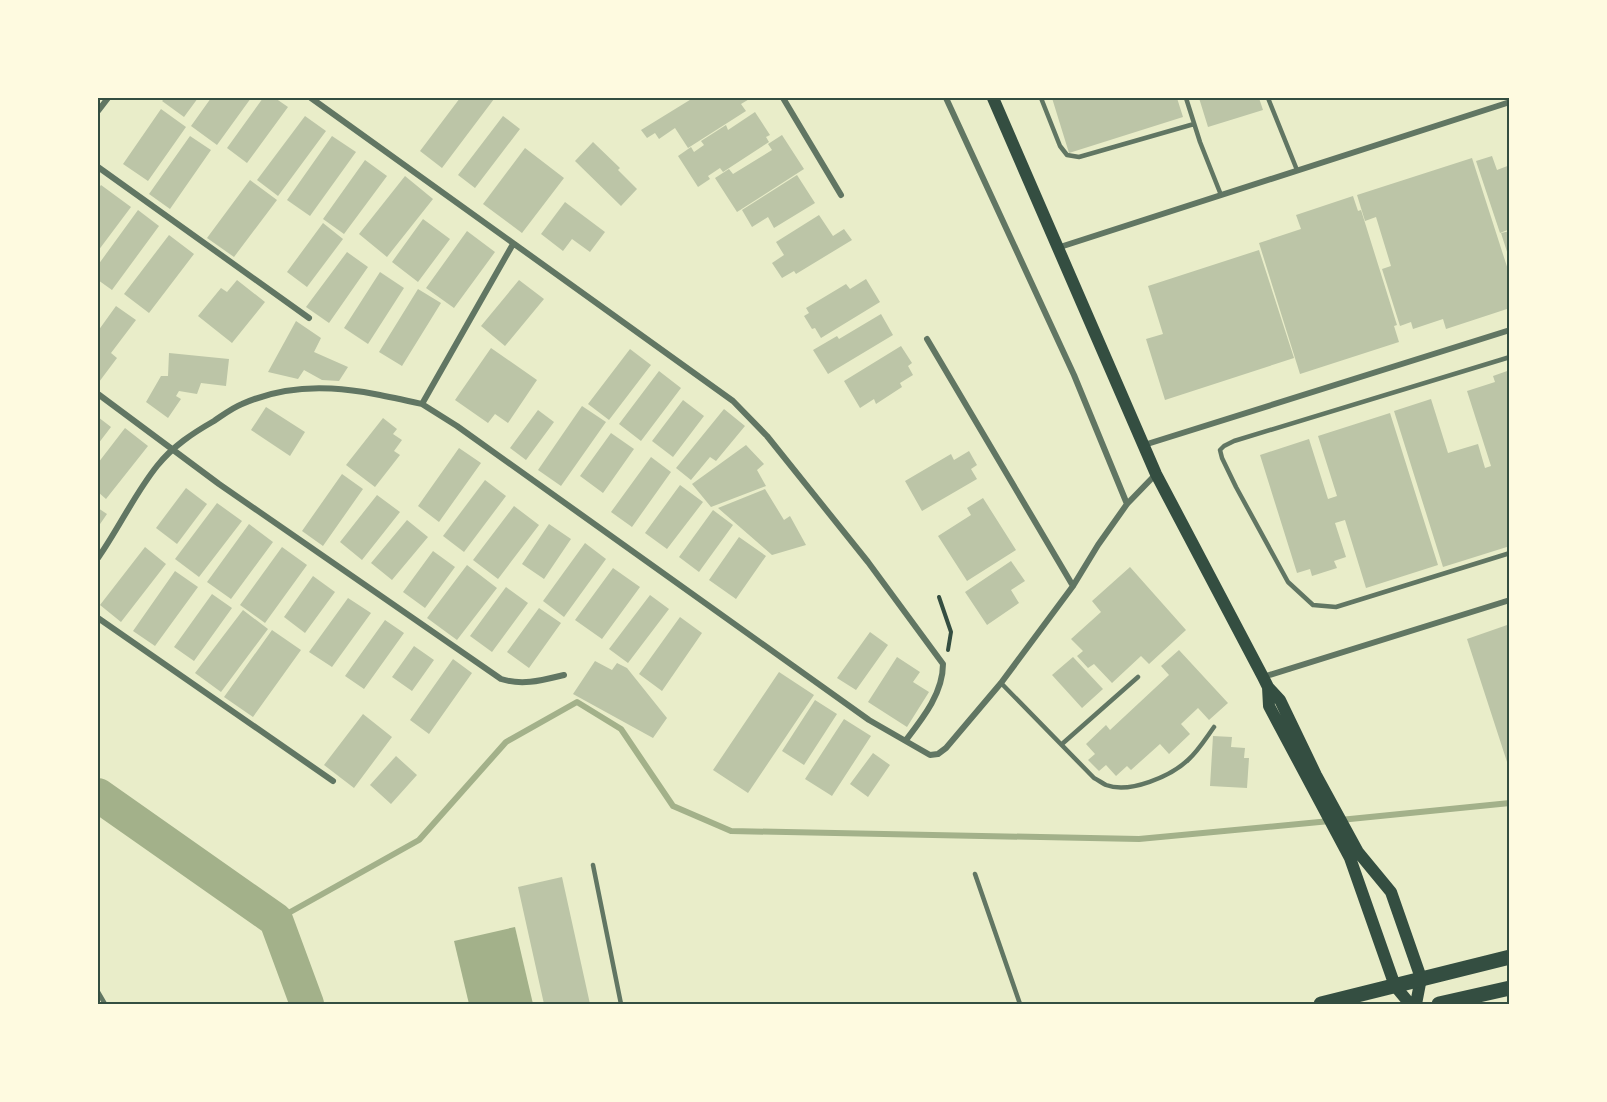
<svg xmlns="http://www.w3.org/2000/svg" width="1607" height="1102" font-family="'Playfair Display',serif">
	<rect width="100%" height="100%" fill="#e9edc9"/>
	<path fill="#a3b18a" d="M515,927L533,1004H469L454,941Z"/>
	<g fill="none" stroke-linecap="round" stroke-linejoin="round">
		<path stroke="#a3b18a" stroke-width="6" d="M1340,820L1510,803
			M276,920L419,840L506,742L577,702L621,729L673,806L731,831L1139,839L1330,821"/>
		<path stroke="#a3b18a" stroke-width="34" d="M98,795L276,920L307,1004"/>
	</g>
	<path fill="#bcc5a7" d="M165,98H198L184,117L162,101Z
		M211,98H251L217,145L191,126Z
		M263,98H275L288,107L247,163L227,148Z
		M460,98H491L494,99L442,168L420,151Z
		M693,98H751L741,104L746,111L688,148L675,128L659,139L655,133L647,138L641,130Z
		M1052,98H1177L1183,117L1069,153Z
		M1199,98H1259L1263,110L1208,127Z
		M161,109L186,127L148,181L123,164Z
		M755,112L770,135L766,137L769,142L723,172L720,168L708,176L710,179L698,187L678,156L691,147L694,152L704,145L701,141L726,125L728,130Z
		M305,116L326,131L278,196L257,180Z
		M503,116L520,129L475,188L458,175Z
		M782,135L804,169L737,212L715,178L729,169L733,174L772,150L768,144Z
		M190,136L211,150L170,209L149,194Z
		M332,136L356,152L310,216L287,200Z
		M593,142L620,168L618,170L637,189L621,206L575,161Z
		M525,148L564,178L522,233L483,204Z
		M1492,156L1497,170L1510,165V229L1500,233L1476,161Z
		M1472,158L1510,276V308L1446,329L1443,319L1413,329L1411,322L1400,326L1382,269L1391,266L1376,217L1365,221L1357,195Z
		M365,160L387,176L344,234L323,219Z
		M797,175L815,203L774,228L768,217L752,227L742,210Z
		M405,176L433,199L387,257L359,234Z
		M250,180L277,200L234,257L207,238Z
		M101,185L131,207L98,251V189Z
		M1353,196L1358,211L1361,210L1397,325L1394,326L1399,342L1300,374L1259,243L1301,229L1296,215Z
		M565,202L605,232L590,252L572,239L563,251L541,234Z
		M138,210L159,226L112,290L98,280V265Z
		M819,215L833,236L844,229L852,240L796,274L794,271L782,278L772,263L784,255L776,242Z
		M423,219L450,239L418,282L392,262Z
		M323,223L343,239L307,287L287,272Z
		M467,231L495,252L454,308L426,288Z
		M1510,231V258H1509L1501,233Z
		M169,235L194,254L149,313L124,294Z
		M1259,250L1294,358L1165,400L1146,339L1163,334L1148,286Z
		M347,252L368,267L329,323L306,307Z
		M380,272L404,288L368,344L344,328Z
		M866,279L880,302L821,338L815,328L812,329L804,316L809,313L806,308L846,284L850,289Z
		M237,280L265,302L232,343L198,316L221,288L227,292Z
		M519,280L544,299L505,346L481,326Z
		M418,289L441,303L402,366L379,352Z
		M116,306L136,320L111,353L117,358L99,382L98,381V331Z
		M881,314L893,335L828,374L813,350L837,336L839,339Z
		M296,321L321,338L314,352L348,367L339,381L322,380L304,370L298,379L268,372Z
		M901,346L912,363L908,366L913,375L900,383L902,387L876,404L874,399L860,408L844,381Z
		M491,348L537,380L508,423L495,414L488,423L455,400Z
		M630,349L651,365L609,420L588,404Z
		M169,353L229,359L226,386L201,383L197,394L179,391L176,396L181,399L168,418L146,402L161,376H168Z
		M1510,370V546L1443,567L1394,411L1431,399L1448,453L1478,444L1485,468L1491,466L1467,391L1495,382L1493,376Z
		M659,371L681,388L641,441L619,424Z
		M683,400L704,416L673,457L652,441Z
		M582,406L606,422L561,486L538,470Z
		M266,407L305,432L290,456L251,430Z
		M724,409L745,426L716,461L710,457L691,480L676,468Z
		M538,410L554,422L526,460L510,448Z
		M1390,413L1438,565L1366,588L1345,520L1335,523L1346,557L1334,561L1337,568L1312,576L1310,569L1297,573L1260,455L1309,439L1328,499L1337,496L1318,436Z
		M98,417L111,427L98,444Z
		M383,418L397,429L393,434L402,440L394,451L400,455L375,487L346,465Z
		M125,428L148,446L106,499L98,492V463Z
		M611,433L634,449L603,493L580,476Z
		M746,445L764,464L757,470L766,486L711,507L692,484Z
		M459,448L481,463L439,522L418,506Z
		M969,451L977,465L971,469L977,479L922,511L905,481L951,454L954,460Z
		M651,457L671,472L632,527L611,512Z
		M342,474L363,489L323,546L302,531Z
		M485,480L506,496L464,552L443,536Z
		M680,485L703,502L667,549L645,533Z
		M186,488L207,504L177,544L156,528Z
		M765,489L784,520L790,516L806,545L772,555L718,508Z
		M377,495L400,512L362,560L340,542Z
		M983,498L1016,550L967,581L938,536L971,515L967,508Z
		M217,503L242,521L199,577L175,559Z
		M514,506L539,525L498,579L473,560Z
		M98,508L107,514L98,527Z
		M713,510L733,525L699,572L679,557Z
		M407,520L428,537L392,580L371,563Z
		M249,524L273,542L231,599L207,582Z
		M549,524L571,539L544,579L522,564Z
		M739,537L766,556L736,599L709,580Z
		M585,543L606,559L564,617L543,601Z
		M145,547L166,564L121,622L100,605Z
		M282,547L307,565L265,623L240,605Z
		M433,551L455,567L425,608L403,592Z
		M1011,561L1025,581L1011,590L1019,603L987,625L965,592Z
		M467,565L497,588L457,640L427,618Z
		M1130,567L1186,630L1149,664L1141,656L1112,683L1094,664L1088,668L1077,656L1083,651L1071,639L1101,612L1092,601Z
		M613,568L640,587L602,639L575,620Z
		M175,571L198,587L155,646L133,631Z
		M313,576L335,592L305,633L284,617Z
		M506,587L528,603L492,652L470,636Z
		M212,594L232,608L194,661L174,647Z
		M650,595L669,609L628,663L609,649Z
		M348,598L371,613L332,667L309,652Z
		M539,608L561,623L529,668L507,652Z
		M243,610L268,629L221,692L195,673Z
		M680,617L702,633L662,691L639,674Z
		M385,620L404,633L364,689L345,676Z
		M1510,624V767L1509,768L1467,639Z
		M272,630L301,650L253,717L224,697Z
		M870,632L888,645L856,690L837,678Z
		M414,646L434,660L412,691L392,677Z
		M1179,650L1228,703L1209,720L1198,708L1181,724L1190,734L1169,754L1160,744L1131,770L1127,766L1116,776L1106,765L1099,771L1088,760L1095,754L1086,744L1106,725L1110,730L1169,675L1161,666Z
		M897,657L920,672L913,682L929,692L907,727L868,702Z
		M1073,657L1103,689L1082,708L1052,675Z
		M453,659L472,673L429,734L410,720Z
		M595,661L612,670L617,663L627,668L667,718L653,738L573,694Z
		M779,672L814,695L748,793L713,770Z
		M815,700L837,714L804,765L782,751Z
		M363,714L392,737L354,788L324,765Z
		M844,719L871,736L832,796L805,779Z
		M1213,736L1232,737L1231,747L1245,748L1244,758H1249L1247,788L1210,786Z
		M873,753L890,765L868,797L850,784Z
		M396,756L417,775L391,804L370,785Z
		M562,877L590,1004H544L518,887Z"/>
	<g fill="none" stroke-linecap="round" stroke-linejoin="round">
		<path stroke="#344e41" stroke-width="4" d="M939,597L951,632L948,650"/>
		<path stroke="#617663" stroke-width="4.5" d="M1041,98L1060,146L1067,155L1079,157L1194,124
			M1186,98L1200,142L1221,195
			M1268,98L1297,170
			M1510,357L1234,441L1224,446L1220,450L1222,458L1236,487L1288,582L1313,605L1336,607L1510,553
			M1001,683L1094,778C1098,780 1102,783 1106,785C1130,794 1171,776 1188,760C1198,751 1206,738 1214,727
			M1062,744L1138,677
			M593,865L621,1004
			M975,874L1020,1004
			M98,992L105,1004"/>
		<path stroke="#617663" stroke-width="6" d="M311,98L733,401L767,436L868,562L943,664C943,693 923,718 906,740
			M783,98L841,195
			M946,98L1074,375L1127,504
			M98,111L108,98
			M98,167L309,318
			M1057,248L1510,102
			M927,339L1073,586
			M98,394L219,484L501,679C523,686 543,680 564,675
			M422,404L457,426L869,720L930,755L938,754L946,748L1001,683L1073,586L1098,545L1127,504L1156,474
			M1144,445L1510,330
			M98,558C119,528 134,495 157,466C173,446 193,433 214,421C223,415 232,408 242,404C303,377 360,390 422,404L513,244
			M98,618L333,781
			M1263,677L1510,600"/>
		<path stroke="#344e41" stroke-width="12" d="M993,98L1156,474L1263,677L1268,687L1269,706L1350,858L1395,986L1410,1004
			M1268,687L1280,700L1316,775L1358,852L1391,892L1421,978L1416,1004"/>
		<path stroke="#344e41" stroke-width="15" d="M1321,1004L1510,957
			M1439,1004L1510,988"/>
	</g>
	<rect width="1607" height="1102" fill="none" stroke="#fefae0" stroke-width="198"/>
	<rect x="99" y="99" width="1409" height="904" fill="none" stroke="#344e41" stroke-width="2"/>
</svg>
